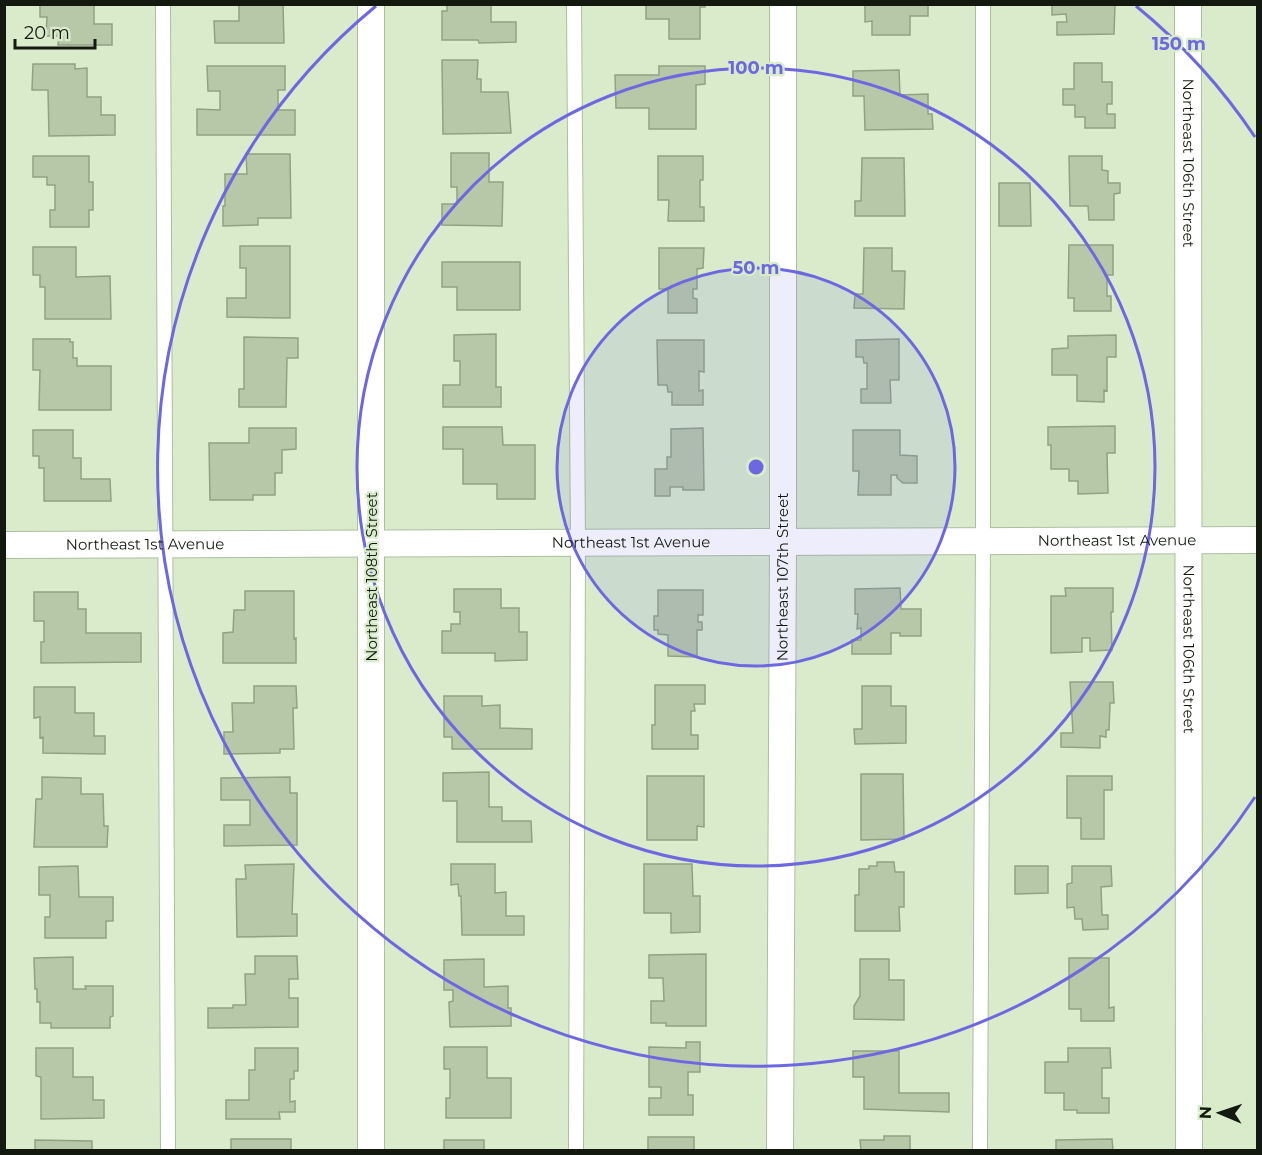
<svg xmlns="http://www.w3.org/2000/svg" width="1262" height="1155" font-family="Montserrat,sans-serif">
	<rect width="100%" height="100%" fill="#d9ebcb"/>
	<path fill="#b7c8a9" stroke="#91a284" stroke-width="1.5" d="M40,4H94V24H112V45H58L59,36H46L47,17H40Z
		M239,4H283L284,43H215L214,21H239Z
		M447,4H498L491,5V22H516V42L479,43L478,40H442V11H447Z
		M646,4H705V7H700V39H669V19H646Z
		M865,4H928V16H910V35H872V21L865,22Z
		M1052,4H1115L1114,34L1057,35V22H1067L1066,14L1052,15Z
		M442,60H478L477,79H481V92H508L511,133L443,134Z
		M1074,63H1102V82H1112V104H1107V114H1115V128H1085V117H1075V105H1063V89H1074Z
		M33,64H75V69L87,68V97H101V115H115V135L49,136L48,90H32Z
		M207,66H285V90H278V110H295V135H197V109L220,110V91H208Z
		M659,66H705V84L696,85V129H649V108H616L615,75H659Z
		M899,70L900,95L928,94V114H932L933,129L865,130L864,96H853V71Z
		M451,153H489V182H503L502,226L442,225V204H457V187H451Z
		M246,154H290L291,218H258V225L223,226V206H225V174H247Z
		M33,156H89V182H93V210H89V227H50V210H55V185H47V177H33Z
		M658,156H703V180H700V207H704V221H668L669,200H658Z
		M1069,156H1102V170L1108,171V183H1120V193L1114,194V220H1089L1088,206H1070Z
		M862,158H904L905,216H855V201H861Z
		M999,183H1030L1031,226H999Z
		M1069,245H1113V275H1107V296H1111V311H1074V298H1068Z
		M240,246H290V318L227,317V298H246V268H240Z
		M33,247H76V277L110,276L111,319H45V287H40V275H33Z
		M659,248H704L703,268L697,269V289H693V298L697,299V313H668V289H659Z
		M864,248H892V271H905L904,309L854,308L855,294H863Z
		M442,262H520V310H457V287H442Z
		M496,334V387H501V407H443V385H460V361H454V335Z
		M1116,335V357H1107V391L1104,390V402L1077,401V375H1052V349L1068,348V336Z
		M244,337L298,338V358H287L286,407H239V389H244Z
		M33,339H70V342H73V358H77V366H111V410H39L40,370H33Z
		M899,339V380H890L891,403H861V389H867V363H864L863,357H856V340Z
		M657,340H704V372L699,371V391L703,390V405H672V392H668L667,385H658Z
		M1115,426V453H1107L1108,493L1078,494V481H1069V469H1051V445H1048V427Z
		M443,427H502L503,445H535V499H497V484H463V449H443Z
		M249,428H296V449L282,450V473H275V495H253V500H210L209,443H249Z
		M703,428L704,490H683V487H670V496H655V469H667V457H671V429Z
		M33,430H73V458H81V479H110L111,501H44V468H39V456H33Z
		M853,430H900V455L917,456V483H903L897,478V475H891V495H858L859,471H853Z
		M900,588L901,609H921V636H900V633H891V654H852V640H861V628L857,629L858,614H855V589Z
		M1065,588H1113V612H1111L1112,650L1090,651V638H1082V652L1051,653V596H1066Z
		M454,589H501V608H519V632H527V660L495,661V653H442V631H451V624H460V612H454Z
		M658,590H703V615H698V622H702V630H697V657L668,656V635L658,634V630H654V616H658Z
		M245,591H294V639L296,638V663H223V633L233,632L234,610H245Z
		M34,592H78V609H86V633H141V662L41,663V642H44V621H34Z
		M1070,682H1113L1114,703H1110L1109,730H1106V737L1100,736V748L1061,747V733H1073Z
		M655,685H705V704H694L695,711H691V735H698V749H652V725H655Z
		M254,686H296L297,708H293L294,749H280V753L224,754V732H233L232,703H254Z
		M862,686H891V706H906V743L855,744L854,729H862Z
		M34,687H75V713H94V736H105V754L43,753V737L40,738V717L34,718Z
		M444,696H482V706L500,705V728L532,729V749H452V737H444Z
		M489,772V807H502V821H531L532,842H457V801H443V773Z
		M861,774H903L904,839L861,840Z
		M647,776H704V827L697,826V840H647Z
		M1067,776H1112V790H1104V839H1081V818H1067Z
		M42,777L81,778V794H103L104,826H108L107,847H34L36,799H42Z
		M290,777V793H297V845L224,846V825H250V800H221V778Z
		M877,862H894L895,872H904V907H899L900,931H855V895H859V869H869V866H877Z
		M294,864L292,914H297V936L237,937L236,879H246L245,865Z
		M451,864H495V893L506,892V916H524V935H462L461,896H459L458,884L451,885Z
		M644,864H692L693,896H700V932L671,933V913H644Z
		M78,866L79,897H113V921H106V938H45V917H50V895H39V867Z
		M1015,866H1048V893L1015,894Z
		M1072,866H1111L1112,886L1101,887L1102,915H1108V929L1083,930L1082,919H1075L1074,907L1067,908V884L1072,883Z
		M706,954V1026H666V1023H651V1001H664L663,978H649V955Z
		M255,956H297L298,979H289V998H298V1027L208,1028V1008H233V1005H246L245,974H255Z
		M73,957V989H86L85,986H113V1016L110,1017V1028H51V1023H40V1002H37V989H35L34,958Z
		M1069,958H1109V1008L1114,1007V1021H1081V1009H1069Z
		M484,959V987L508,986V1008H511V1026L450,1027L449,1002L453,1001V990H444V960Z
		M860,959H889V980H904V1020L854,1019V1006L860,996Z
		M686,1042H700V1072H688V1095H693V1115H649V1098H661V1087H649V1047L686,1048Z
		M444,1047H487V1078H511V1118H446V1098H450V1069H444Z
		M36,1048H73V1077H93V1100H104V1118L41,1119V1077L36,1076Z
		M255,1048H298V1071H294V1079H290V1102L295,1101V1112H279L280,1119H226V1100H249V1070H255Z
		M1068,1048H1110L1111,1068H1102V1098H1109V1113H1077V1110H1064V1093H1045V1062H1068Z
		M853,1051H899V1093H949V1112L864,1109V1077H853Z
		M884,1136H910V1150H861L860,1140H884Z
		M648,1137H694V1150H648Z
		M231,1139H291V1150H231Z
		M1112,1139L1113,1150H1056V1140Z
		M35,1140L92,1141V1150H35Z
		M444,1140H484V1150H444Z"/>
	<g fill="none" stroke-linecap="round" stroke-linejoin="round">
		<defs>
			<path id="lane" d="M163,4L168,1150
				M574,4L578,544L576,1150
				M980,1150L983,543V4"/>
			<g id="street">
				<path d="M371,4V1150"/>
				<path id="s1" d="M1188,4L1189,1150"/>
				<path id="s2" d="M4,545L1258,540"/>
				<path id="s3" d="M780,1150L783,543V4"/>
			</g>
		</defs>
		<use href="#lane" stroke="#adbfa0" stroke-width="16"/>
		<use href="#street" stroke="#adbfa0" stroke-width="28"/>
		<use href="#lane" stroke="#fff" stroke-width="14"/>
		<use href="#street" stroke="#fff" stroke-width="26"/>
	</g>
	<circle cx="756" cy="467" r="199" fill="#6d68e2" fill-opacity=".12"/>
	<g fill="none" stroke="#6d68e2" stroke-width="3">
		<circle cx="756" cy="467" r="199"/>
		<circle cx="756" cy="467" r="399"/>
		<path d="M1255 797A598 598 0 1 1 376 6M1136 6A598 598 0 0 1 1255 137"/>
	</g>
	<g text-anchor="middle" stroke-width="4.5" stroke-linejoin="round" paint-order="stroke">
		<g font-size="15" fill="#13190e" stroke="#d9ebcb">
			<text dy="5" stroke="none"><textPath href="#s1" startOffset="159">Northeast 106th Street</textPath></text>
			<text dy="5" stroke="none"><textPath href="#s2" startOffset="1113">Northeast 1st Avenue</textPath></text>
			<text dy="5" stroke="none"><textPath href="#s2" startOffset="627">Northeast 1st Avenue</textPath></text>
			<text dy="5" stroke="none"><textPath href="#s2" startOffset="141">Northeast 1st Avenue</textPath></text>
			<text transform="translate(372 577) rotate(-90)" y="5">Northeast 108th Street</text>
			<text dy="5" stroke="none"><textPath href="#s3" startOffset="573">Northeast 107th Street</textPath></text>
			<text dy="5" stroke="none"><textPath href="#s1" startOffset="645">Northeast 106th Street</textPath></text>
		</g>
	</g>
	<circle cx="756" cy="467" r="9" fill="#6d68e2" stroke="#d9ebcb" stroke-width="3"/>
	<g font-size="18" text-anchor="middle" font-weight="bold" fill="#6d68e2" stroke="#d9ebcb" stroke-width="4.5" stroke-linejoin="round" paint-order="stroke">
		<text x="1179" y="50">150 m</text>
		<text x="756" y="74">100 m</text>
		<text x="756" y="274">50 m</text>
	</g>
	<rect width="1262" height="1155" fill="none" stroke="#13190e" stroke-width="12"/>
	<g transform="translate(1220 1113) rotate(272)" stroke="#d9ebcb" stroke-width="4.5" paint-order="stroke">
	<path d="M0-4.5L10 22L0 15L-10 22Z" fill="#13190e"/>
	<text y="-9" font-size="16" font-weight="bold" text-anchor="middle" fill="#13190e">N</text>
	</g>
	<path d="M15 39v9h80v-9" fill="none" stroke="#13190e" stroke-width="3"/>
	<text x="24" y="39" font-size="18" fill="#13190e" stroke="#d9ebcb" stroke-width="4.5" paint-order="stroke">20 m</text>
</svg>
